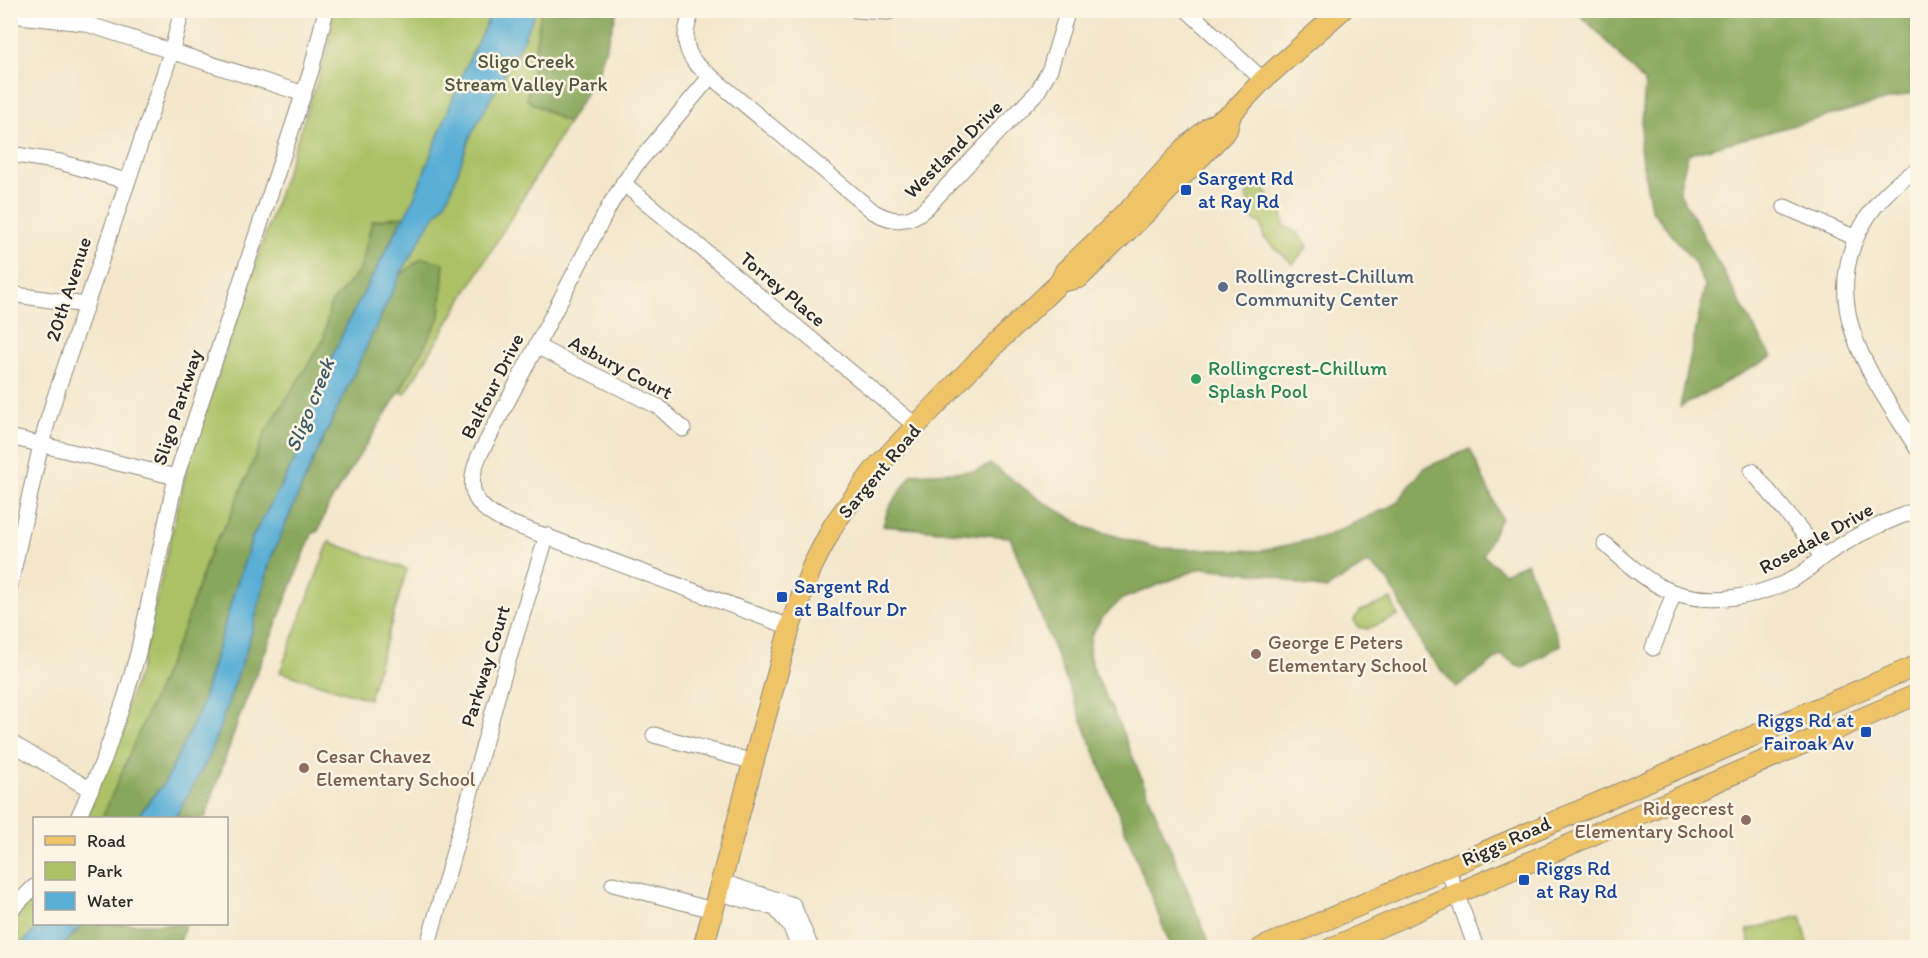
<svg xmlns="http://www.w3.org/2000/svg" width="1928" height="958" font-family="Itim,sans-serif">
	<rect width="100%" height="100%" fill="#fcf5e5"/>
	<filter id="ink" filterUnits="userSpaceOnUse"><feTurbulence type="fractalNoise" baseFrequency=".0167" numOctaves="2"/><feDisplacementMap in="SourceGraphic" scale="12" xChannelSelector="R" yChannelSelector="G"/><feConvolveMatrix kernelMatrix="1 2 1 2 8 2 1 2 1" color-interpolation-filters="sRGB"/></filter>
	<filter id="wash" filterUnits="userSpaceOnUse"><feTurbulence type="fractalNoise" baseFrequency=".008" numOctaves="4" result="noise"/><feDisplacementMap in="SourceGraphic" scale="24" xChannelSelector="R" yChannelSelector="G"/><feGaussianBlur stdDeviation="1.35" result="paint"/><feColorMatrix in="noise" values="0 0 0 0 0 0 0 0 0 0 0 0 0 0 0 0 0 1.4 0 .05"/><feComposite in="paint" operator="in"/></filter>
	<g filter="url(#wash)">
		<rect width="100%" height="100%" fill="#f3e6cb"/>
		<path fill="#abc166" stroke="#6b7648" stroke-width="1.5" d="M333,11H617L598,73L405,394L399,391L329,504L318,531L281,518L203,818H84L140,670L188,463L320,72L328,45Z
			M1261,185L1282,213L1284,226L1298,233L1308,246L1293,264L1264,238L1261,223L1251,219L1247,194Z
			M329,542L407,569L369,699L280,672Z
			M1391,599L1398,616L1367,629L1358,627L1354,620L1360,611Z
			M34,893V924H174L168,947L11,948V919Z
			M1801,916L1809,947H1752L1747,930Z"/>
		<path fill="#88a75b" stroke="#5a6943" stroke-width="1.5" d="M541,11H617L598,73L568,123L527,100Z
			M1576,11H1917V92L1688,154L1679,191C1710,246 1738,303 1772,357L1680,407L1705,286L1694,262L1651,209L1640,148L1645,83L1598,32Z
			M404,216L347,324L323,378L295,460L253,536L234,592L200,710L165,782L136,818H102L185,625L211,549L228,521L266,431L323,341L330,305L360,270L372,221Z
			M422,258L444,263L440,317L400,391L329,504L318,531L312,534L239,718L205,818H175L210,755L249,642L271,558L312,463L400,275Z
			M1470,449L1501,518L1483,555L1504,573L1527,563L1561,645L1522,668L1501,655L1482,670L1456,687L1426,652L1388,580L1368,563L1326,589L1302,585L1271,575L1202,568L1122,599L1101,619L1091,636L1089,655L1095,673L1120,726L1211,947H1171L1010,537L883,526L888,509L912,474L975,471L991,464L1040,500L1088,528L1157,548L1261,551L1326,536L1396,504L1424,468Z
			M83,924H185L179,947L61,948Z"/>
		<path fill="#58aed5" stroke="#426c80" stroke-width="1.5" d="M493,10L536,11L524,38L470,137L453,186L445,203L431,221L400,275L312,463L271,558L249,642L210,755L175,818H136L165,782L200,710L234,592L253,536L295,460L323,378L347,324L413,200L464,70Z
			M41,924H83L61,947H18Z"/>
	</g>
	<g filter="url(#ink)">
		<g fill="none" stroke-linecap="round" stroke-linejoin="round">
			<defs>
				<path id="minor" d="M693,10C684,30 682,47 696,64L874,212C892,222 908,224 925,209L1038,91L1050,69L1068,10
					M856,10L887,12L894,10
					M1187,10L1263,80
					M10,15L84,23L304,94
					M710,77L636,165L611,203L479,456C466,487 471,504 502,520L790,627
					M10,154L60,162L126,181
					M1918,170C1894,182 1874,204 1861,228C1817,310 1876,382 1918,450
					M623,183L916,426
					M1785,207L1856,238
					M10,294L85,305
					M536,346L659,407L683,429
					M10,437L176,477
					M1752,471L1823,557
					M1605,544C1622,559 1639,575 1659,586C1699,607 1751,600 1791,580C1804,574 1813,564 1824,556C1834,549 1845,543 1855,537C1875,526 1897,518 1918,509
					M10,585L41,444L54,400L172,50L182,10
					M1653,648L1674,593
					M654,735L754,762
					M10,742L91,790
					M78,818L104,759L126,695L138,653L176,477L311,71L326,10
					M1447,867L1476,948
					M722,882L793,905L811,948
					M613,884L713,910
					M719,893L775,908L791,927L799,948
					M10,911L34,887
					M427,948L500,687L547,535"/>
				<path id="major" d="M1060,282L1079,278L1155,204L1227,130L1231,114
					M703,948L790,627L812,567L834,524L875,469L973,366L1060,282L1065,271L1129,210L1185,148L1209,127L1231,114L1263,80L1342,10
					M1261,948L1918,665
					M1331,948L1918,694"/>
			</defs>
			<use href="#minor" stroke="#8f887b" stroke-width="17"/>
			<use href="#major" stroke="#8f887b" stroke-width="22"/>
			<use href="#minor" stroke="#fff" stroke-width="15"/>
			<use href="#major" stroke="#efc469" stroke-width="20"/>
		</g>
	</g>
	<g fill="#1a4fb4" stroke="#fcf5e5" stroke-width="2">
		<rect x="1180" y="184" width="12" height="12" rx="3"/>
		<rect x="776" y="591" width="12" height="12" rx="3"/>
		<rect x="1860" y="726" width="12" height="12" rx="3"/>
		<rect x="1518" y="874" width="12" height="12" rx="3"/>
	</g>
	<circle fill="#5c6f8a" stroke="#fcf5e5" stroke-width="2" cx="1223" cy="287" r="6"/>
	<circle fill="#2e9e5b" stroke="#fcf5e5" stroke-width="2" cx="1196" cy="379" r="6"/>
	<g fill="#8d6e63" stroke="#fcf5e5" stroke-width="2">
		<circle cx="1256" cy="654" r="6"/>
		<circle cx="304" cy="768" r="6"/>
		<circle cx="1746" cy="820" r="6"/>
	</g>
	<g text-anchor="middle" stroke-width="5" stroke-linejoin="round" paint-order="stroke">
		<g font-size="20" fill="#51583d" stroke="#fcf5e5">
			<text x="526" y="68">Sligo Creek<tspan x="526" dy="23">Stream Valley Park</tspan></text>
		</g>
		<g font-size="20" fill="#2b2b2b" stroke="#fcf5e5">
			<text transform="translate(953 149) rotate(-45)" y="7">Westland Drive</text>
			<text transform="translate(68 289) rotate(-72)" y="7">20th Avenue</text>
			<text transform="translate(783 289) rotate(40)" y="7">Torrey Place</text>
			<text transform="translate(621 367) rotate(28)" y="7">Asbury Court</text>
			<text transform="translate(492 386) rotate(-63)" y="7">Balfour Drive</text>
			<text transform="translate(177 407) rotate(-72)" y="7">Sligo Parkway</text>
			<text transform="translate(879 471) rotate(-50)" y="7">Sargent Road</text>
			<text transform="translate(1816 538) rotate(-29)" y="7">Rosedale Drive</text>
			<text transform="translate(485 666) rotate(-73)" y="7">Parkway Court</text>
			<text transform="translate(1506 841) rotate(-24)" y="7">Riggs Road</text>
		</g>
		<g font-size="20" fill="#164399" stroke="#fcf5e5" text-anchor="start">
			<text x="1198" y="185">Sargent Rd<tspan x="1198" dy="23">at Ray Rd</tspan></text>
			<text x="794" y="593">Sargent Rd<tspan x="794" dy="23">at Balfour Dr</tspan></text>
			<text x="1854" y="727" text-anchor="end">Riggs Rd at<tspan x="1854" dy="23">Fairoak Av</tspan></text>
			<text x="1536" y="875">Riggs Rd<tspan x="1536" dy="23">at Ray Rd</tspan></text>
		</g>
		<g font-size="20" fill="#4e5e75" stroke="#fcf5e5" text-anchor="start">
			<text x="1235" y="283">Rollingcrest-Chillum<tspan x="1235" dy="23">Community Center</tspan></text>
		</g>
		<g font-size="20" fill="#27864d" stroke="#fcf5e5" text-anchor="start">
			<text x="1208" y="375">Rollingcrest-Chillum<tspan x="1208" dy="23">Splash Pool</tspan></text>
		</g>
		<g font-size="20" fill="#785e54" stroke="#fcf5e5" text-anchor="start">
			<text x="1268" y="649">George E Peters<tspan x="1268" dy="23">Elementary School</tspan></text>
			<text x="316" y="763">Cesar Chavez<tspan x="316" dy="23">Elementary School</tspan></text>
			<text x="1734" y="815" text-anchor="end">Ridgecrest<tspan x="1734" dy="23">Elementary School</tspan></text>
		</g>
		<g font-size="21" font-style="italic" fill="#3b5966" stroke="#fcf5e5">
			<text transform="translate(310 405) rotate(-68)" y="7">Sligo creek</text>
		</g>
	</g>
	<rect width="1928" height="958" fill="none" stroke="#fcf5e5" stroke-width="36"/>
	<rect x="33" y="817" width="195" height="108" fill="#fcf5e5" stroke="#a8a49b" stroke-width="1.5"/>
	<rect x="45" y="836" width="30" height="9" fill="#efc469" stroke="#a8a49b" stroke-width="1.5"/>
	<text x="87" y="847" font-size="18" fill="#2b2b2b">Road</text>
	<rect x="45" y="862" width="30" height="18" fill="#abc166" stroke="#a8a49b" stroke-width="1.5"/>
	<text x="87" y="877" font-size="18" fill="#2b2b2b">Park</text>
	<rect x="45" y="892" width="30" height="18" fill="#58aed5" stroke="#a8a49b" stroke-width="1.5"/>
	<text x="87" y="907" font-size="18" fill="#2b2b2b">Water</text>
</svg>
